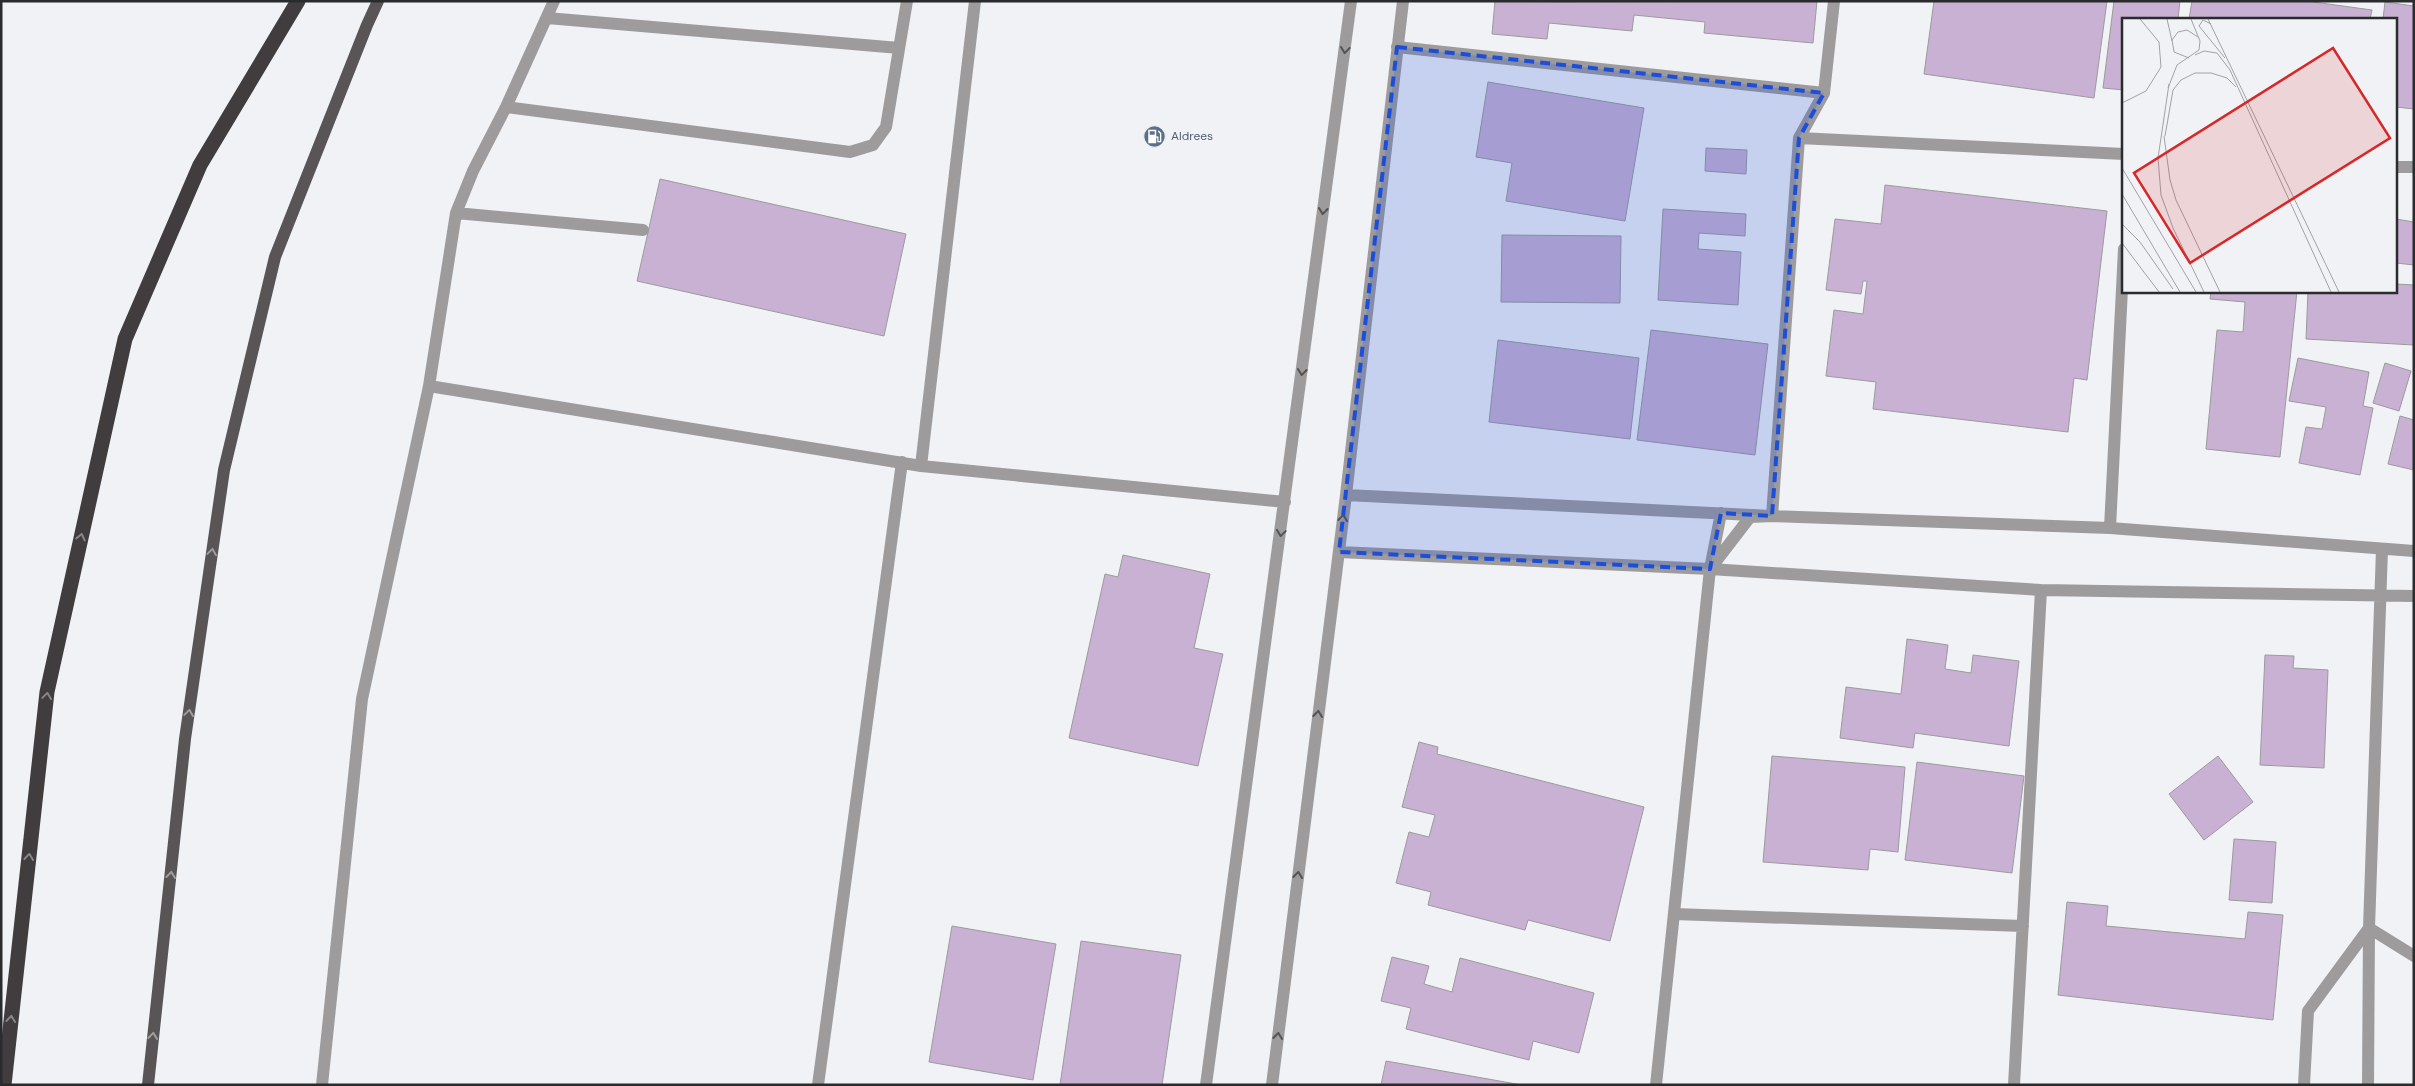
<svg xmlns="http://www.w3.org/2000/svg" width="2415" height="1086" font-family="'DM Sans',sans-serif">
	<rect width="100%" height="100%" fill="#f0f2f6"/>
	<path fill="#c9b1d3" stroke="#9c9a9d" d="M1495,1L1554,2L1817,1L1813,43L1704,33L1705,22L1634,15L1632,31L1549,23L1547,39L1492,34Z
		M1934,1H2107L2094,98L1924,74Z
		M2114,1H2180L2178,19H2124V90L2103,88Z
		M2192,1H2306L2372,10L2370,19H2189Z
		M2385,2L2414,6V109L2396,107V19H2383Z
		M1488,82L1644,108L1625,221L1506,201L1512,163L1476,157Z
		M1706,148L1747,150L1746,174L1705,171Z
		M660,179L906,234L884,336L637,281Z
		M1885,185L2107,211L2087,380L2074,378L2068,432L1873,409L1876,382L1826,376L1834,310L1863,314L1867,281H1863L1861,294L1826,290L1835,219L1881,224Z
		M1663,209L1746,214L1745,236L1699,233L1698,249L1741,252L1738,305L1658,300Z
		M2396,219L2414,222V265L2396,263Z
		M1502,235L1621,236L1620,303L1501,302Z
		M2396,284L2414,285V345L2306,339L2308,291H2396Z
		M2211,291H2297L2280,457L2206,449L2217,330L2243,332L2245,302L2210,299Z
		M1651,330L1768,344L1755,455L1637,440Z
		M1498,340L1639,358L1630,439L1489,422Z
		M2298,358L2369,372L2363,406L2373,408L2360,475L2299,463L2306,427L2322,429L2326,407L2289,401Z
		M2385,363L2411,371L2399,411L2373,403Z
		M2400,416L2414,420V470L2388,464Z
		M1123,555L1210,574L1194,648L1223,654L1198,766L1069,738L1105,574L1118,577Z
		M1907,639L1948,645L1945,669L1971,673L1973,655L2019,661L2009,746L1915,733L1913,748L1840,738L1846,687L1901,694Z
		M2265,655L2294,656L2293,668L2328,670L2324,768L2260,765Z
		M1419,742L1438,747L1437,754L1644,807L1610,941L1528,920L1525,930L1428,905L1431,892L1396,883L1409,832L1429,837L1435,815L1402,807Z
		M1772,756L1905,767L1898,852L1870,849L1868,870L1763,862Z
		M2218,756L2253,802L2204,840L2169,794Z
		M1917,762L2024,776L2012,873L1905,860Z
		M2234,839L2276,842L2272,903L2229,900Z
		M2067,902L2108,906L2106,926L2245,939L2248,912L2283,915L2273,1020L2058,995Z
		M952,926L1056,944L1033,1080L929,1062Z
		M1081,941L1181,955L1162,1085H1060Z
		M1392,957L1429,966L1424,984L1452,992L1460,958L1594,993L1579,1053L1533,1041L1529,1060L1406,1029L1411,1008L1381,1001Z
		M1386,1061L1522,1085H1381Z"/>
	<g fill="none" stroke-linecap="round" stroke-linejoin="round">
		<path stroke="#9e9b9c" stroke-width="12" d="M547,18L899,48
			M1397,47L1824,93
			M506,107L850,152L873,145L886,127L907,1
			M1799,138L2124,154
			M2396,167H2414
			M456,213L643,230
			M429,386L456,213L473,171L506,107L554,1
			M921,466L975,1
			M1346,495L1772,516L2110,528L2414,551
			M2110,528L2124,249
			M1339,552L1710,569L2041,590L2414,596
			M1710,569L1750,517L1772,516L1799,138L1824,93L1834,1
			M1674,914L2023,926
			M322,1085L362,699L429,386L921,466L1285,502
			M818,1085L902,462
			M1206,1085L1351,1
			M1272,1085L1346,495L1403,1
			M1656,1085L1710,569L1721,513
			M2014,1085L2041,590
			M2304,1085L2308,1011L2369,928L2414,956
			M2368,1085L2369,928L2382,549"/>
		<path stroke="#595556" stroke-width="12" d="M148,1085L185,739L224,470L275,257L367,25L378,1"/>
		<path stroke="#413d3e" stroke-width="15" d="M4,1085L47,692L125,339L200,165L298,1"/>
	</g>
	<defs><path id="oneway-chevron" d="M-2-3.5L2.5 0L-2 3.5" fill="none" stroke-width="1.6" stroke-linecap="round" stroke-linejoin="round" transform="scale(1.25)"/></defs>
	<g stroke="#535254">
		<use href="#oneway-chevron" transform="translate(1345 50) rotate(97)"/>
		<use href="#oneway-chevron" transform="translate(1323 211) rotate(97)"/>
		<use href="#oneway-chevron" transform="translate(1302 372) rotate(97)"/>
		<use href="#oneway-chevron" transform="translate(1343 518) rotate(-83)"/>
		<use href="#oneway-chevron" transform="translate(1281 533) rotate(98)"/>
		<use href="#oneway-chevron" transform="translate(1318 714) rotate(-83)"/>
		<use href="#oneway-chevron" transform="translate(1298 875) rotate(-83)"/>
		<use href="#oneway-chevron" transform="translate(1278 1036) rotate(-83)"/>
	</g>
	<g stroke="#878588">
		<use href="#oneway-chevron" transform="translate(81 537) rotate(-77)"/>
		<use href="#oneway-chevron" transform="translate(47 696) rotate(-82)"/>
		<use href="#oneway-chevron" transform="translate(29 857) rotate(-84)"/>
		<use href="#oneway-chevron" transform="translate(11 1019) rotate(-84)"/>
	</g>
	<g stroke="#9d9c9e">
		<use href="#oneway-chevron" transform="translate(212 552) rotate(-82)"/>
		<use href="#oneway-chevron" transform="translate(189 713) rotate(-82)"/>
		<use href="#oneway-chevron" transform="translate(171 875) rotate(-84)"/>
		<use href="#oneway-chevron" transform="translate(153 1036) rotate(-84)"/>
	</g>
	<path fill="#1d4ed8" fill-opacity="0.2" stroke="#1d4ed8" stroke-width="4" stroke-dasharray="10 6" stroke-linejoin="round" d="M1397,47L1824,93L1799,138L1772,516L1721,513L1710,569L1339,552Z"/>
	<defs>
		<symbol id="fuel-disc" viewBox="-11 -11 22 22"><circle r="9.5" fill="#5c6f8a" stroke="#f0f2f6"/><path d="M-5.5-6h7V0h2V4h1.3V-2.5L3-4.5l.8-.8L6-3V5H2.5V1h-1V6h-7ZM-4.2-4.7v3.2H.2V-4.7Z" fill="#fff"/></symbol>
	</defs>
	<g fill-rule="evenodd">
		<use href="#fuel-disc" x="1142" y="124" width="25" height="25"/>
	</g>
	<g text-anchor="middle" stroke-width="4" stroke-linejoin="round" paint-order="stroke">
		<g font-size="12" fill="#4e5e75" stroke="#f0f2f6" text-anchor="start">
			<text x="1171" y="140">Aldrees</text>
		</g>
	</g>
	<g transform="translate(2122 18)">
		<rect width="275" height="275" fill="#f0f2f6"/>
		<path fill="none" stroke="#a1a2a6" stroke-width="1" d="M45,1L50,23M86,1L217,274M89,6L81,2L77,8L103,40M73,37L82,33L95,35L108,52L209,274M67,40L52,34L50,22L56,14L65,12L76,19M47,66L36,140L39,177L51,210L82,274M46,70L55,47L77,32L78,23L69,1M0,85L24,73L39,49L37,24L18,1M42,118L48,162L54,182L98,274M43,118L51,72L59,62L73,55H89L105,60L114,69M0,150L74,274M0,176L58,274M0,206L18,224L51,271M0,225L37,274"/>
		<path fill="#d62828" fill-opacity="0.15" stroke="#d62828" stroke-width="2.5" d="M211,30L268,120L68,245L12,155Z"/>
		<rect width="275" height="275" fill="none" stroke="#2a2b2d" stroke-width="2.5"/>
	</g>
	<rect width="2415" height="1086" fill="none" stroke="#2a2b2d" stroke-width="5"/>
</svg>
